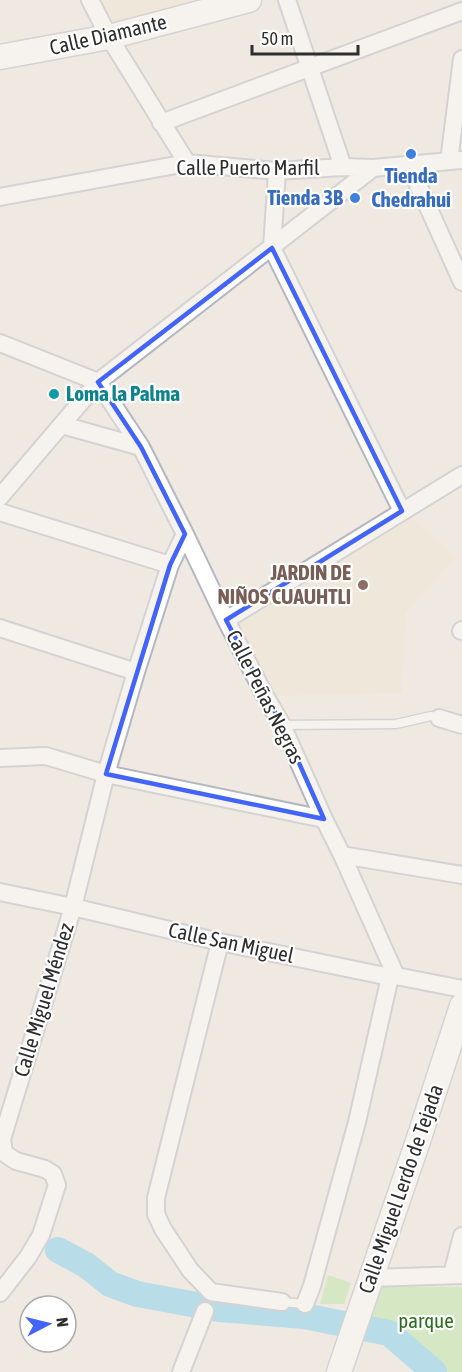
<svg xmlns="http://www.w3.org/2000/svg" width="462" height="1372" font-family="'Asap Condensed',sans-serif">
	<rect width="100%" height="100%" fill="#efe9e1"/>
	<path fill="#f0e6d1" d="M96,0H214L110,28Z
		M410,516L456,557L406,613L402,693L273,696L237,619Z"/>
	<path fill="#b6e59e" d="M328,1275L351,1283L344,1304H320Z
		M381,1286L462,1287V1372H434L389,1333L365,1328Z"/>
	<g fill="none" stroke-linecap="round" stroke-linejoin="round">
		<path stroke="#75cff0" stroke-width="26" d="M58,1250L86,1265L110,1284L137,1294L219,1309L304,1316L389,1333L434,1372"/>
		<defs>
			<path id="lane" d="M282,725L396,724L431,716
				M282,1302L305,1304"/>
			<path id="street" d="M90,0L109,37L187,163
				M287,0L343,167
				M161,123L462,11
				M449,161L462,59
				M409,165L462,282
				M277,171L272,248L402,511
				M0,197L187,163L277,171L343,167L373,168L462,160
				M0,343L98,382
				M98,382L141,447L185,534L226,620L263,692L282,725L324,819L342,855L396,976
				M62,425L141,447
				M0,497L98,382L373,168
				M0,512L170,565
				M226,620L462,475
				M0,628L136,672
				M461,631L462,630
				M439,718L462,725
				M0,758L46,756L106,774L324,819
				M342,855L462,875
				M0,892L73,907L220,942L390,977L396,976L462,989
				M220,942L156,1198V1214L163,1229L190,1270L211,1292L282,1302
				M452,1274L462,1236
				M370,1278L462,1275
				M0,1293L28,1257L41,1235L57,1185L53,1174L45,1169L16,1161L4,1153L2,1139L73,907L106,774L136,672L170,565L185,534
				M305,1304L312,1286L357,1122L390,977
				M181,1372L205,1311"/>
			<path id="secondary" d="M0,57L109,37L249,0
				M339,1372L418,1141L462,1006"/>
		</defs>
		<use href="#lane" stroke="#b4b7c1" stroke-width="11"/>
		<use href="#street" stroke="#b4b7c1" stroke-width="20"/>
		<use href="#secondary" stroke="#b4b7c1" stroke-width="27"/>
		<use href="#lane" stroke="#fff" stroke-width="8"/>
		<use href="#street" stroke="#fff" stroke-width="16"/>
		<use href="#secondary" stroke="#fff" stroke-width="24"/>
	</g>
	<path d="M0 0H462V1372H0ZM272,248L402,511L226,620L282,725L324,819L106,774L170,565L185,534L141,447L98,382Z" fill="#efe9e1" fill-opacity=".55" fill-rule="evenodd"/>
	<path fill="none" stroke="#4264fb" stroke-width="4.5" stroke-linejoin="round" d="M272,248L402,511L226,620L282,725L324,819L106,774L170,565L185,534L141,447L98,382Z"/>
	<g fill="#3f7fe0" stroke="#fff" stroke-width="2">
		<circle cx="411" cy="154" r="6"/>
		<circle cx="355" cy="198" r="6"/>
	</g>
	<circle fill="#0f9aa8" stroke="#fff" stroke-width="2" cx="54" cy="394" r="6"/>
	<circle fill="#8d6e63" stroke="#fff" stroke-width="2" cx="363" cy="585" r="6"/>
	<g text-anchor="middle" stroke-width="4.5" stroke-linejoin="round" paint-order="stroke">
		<g font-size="21" fill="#2e2e2e" stroke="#fff">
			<text transform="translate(108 35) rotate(-13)" y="7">Calle Diamante</text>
			<text x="248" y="175">Calle Puerto Marfil</text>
			<text transform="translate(265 697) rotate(63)" y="7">Calle Peñas Negras</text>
			<text transform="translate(231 943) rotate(12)" y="7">Calle San Miguel</text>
			<text transform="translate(44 1000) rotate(-73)" y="7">Calle Miguel Méndez</text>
			<text transform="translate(401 1189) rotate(-71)" y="7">Calle Miguel Lerdo de Tejada</text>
		</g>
		<g font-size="21" font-weight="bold" fill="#366cbe" stroke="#fff">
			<text x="411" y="183">Tienda<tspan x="411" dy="24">Chedrahui</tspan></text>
			<text x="343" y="205" text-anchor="end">Tienda 3B</text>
		</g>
		<g font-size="21" font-weight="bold" fill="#0d838f" stroke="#fff" text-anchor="start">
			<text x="66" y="401">Loma la Palma</text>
		</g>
		<g font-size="21" font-weight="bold" fill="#785e54" stroke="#fff" text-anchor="end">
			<text x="351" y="580">JARDIN DE<tspan x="351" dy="24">NIÑOS CUAUHTLI</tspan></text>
		</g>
		<g font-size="21" fill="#2c6e1b" stroke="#fff">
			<text x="426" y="1328">parque</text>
		</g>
	</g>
	<g transform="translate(48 1324) rotate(83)"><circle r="28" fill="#ffffff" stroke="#ababab" stroke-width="1.5"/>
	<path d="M0-4.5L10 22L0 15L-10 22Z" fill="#4264fb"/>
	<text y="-9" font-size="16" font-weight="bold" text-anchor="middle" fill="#2e2e2e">N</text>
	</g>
	<path d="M252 45v9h106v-9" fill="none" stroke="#2e2e2e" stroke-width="3"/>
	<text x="261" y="45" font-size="18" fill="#2e2e2e" stroke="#ffffff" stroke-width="4.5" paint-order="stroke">50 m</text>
</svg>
